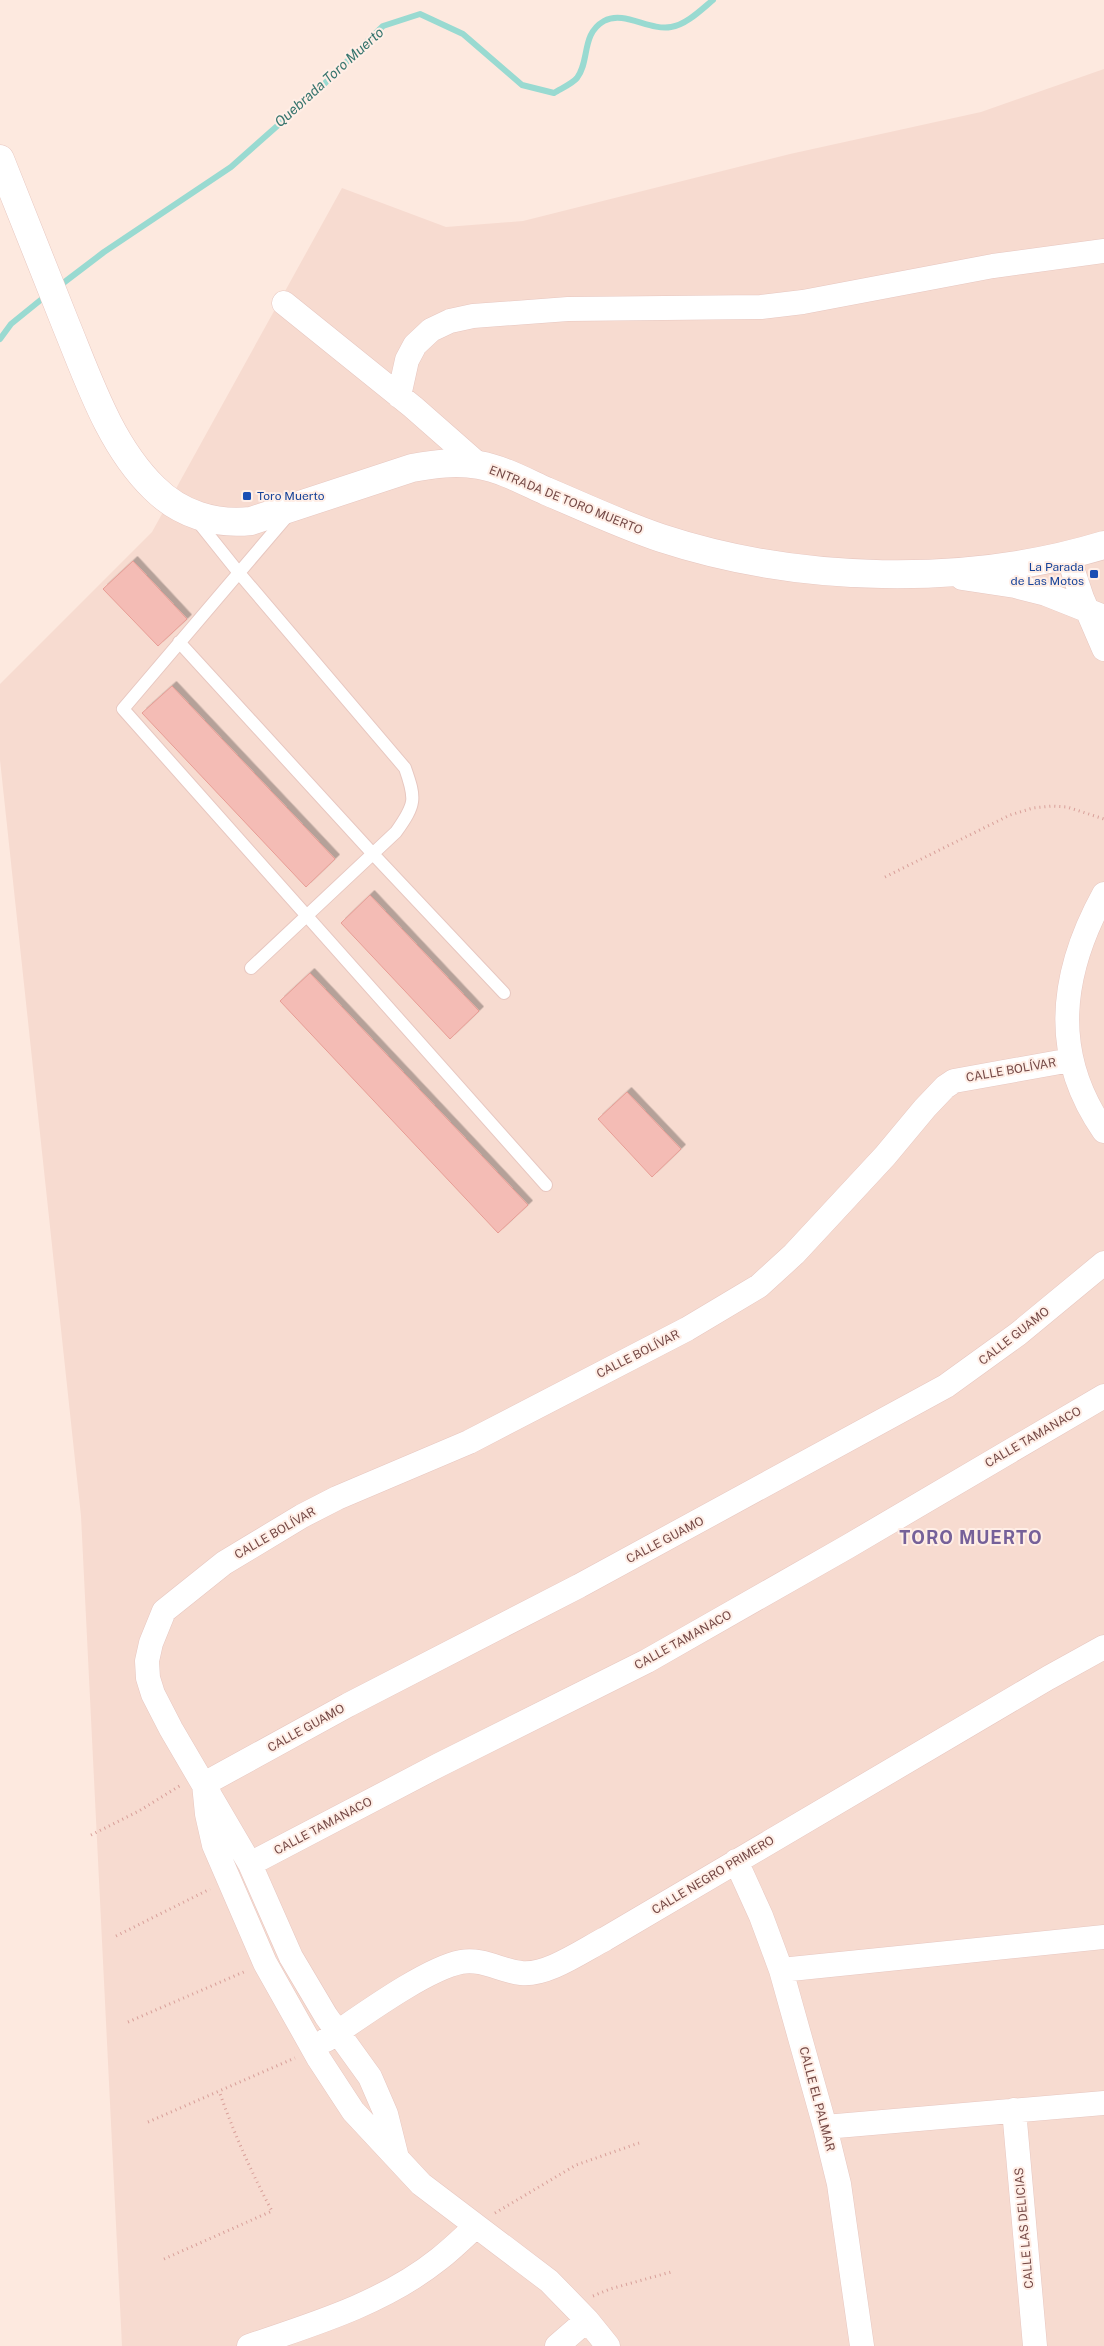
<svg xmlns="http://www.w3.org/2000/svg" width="1104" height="2346" font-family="'Public Sans',sans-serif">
	<defs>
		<filter id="shadow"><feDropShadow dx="4.5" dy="-4.5" stdDeviation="0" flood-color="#0004"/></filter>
	</defs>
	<rect width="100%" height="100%" fill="#fde9df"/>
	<path fill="#f7dbd0" d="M1104,69V2346H122L81,1516L0,760V684L152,532L342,188L446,227L523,221L790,154L981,112Z"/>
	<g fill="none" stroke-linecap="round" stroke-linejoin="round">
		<path stroke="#99dad1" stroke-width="6" d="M58,287L104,252L231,167L319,89L383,26L420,14L463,34L522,85L554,93C560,89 572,84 577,78C590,61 581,34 604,21C624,10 649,31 671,27C686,25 702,9 713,0
			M0,339L11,324L48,294"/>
	</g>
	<path fill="#f4bcb5" stroke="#e79d95" filter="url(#shadow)" d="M133,561L187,619L158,646L103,589Z
		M172,686L335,859L306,887L142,713Z
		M370,895L479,1011L450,1039L341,923Z
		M310,973L528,1205L498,1233L280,1001Z
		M627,1092L681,1149L652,1177L598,1119Z"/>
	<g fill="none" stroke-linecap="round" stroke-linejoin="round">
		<defs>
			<path id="service" d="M289,514L123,709L546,1185
				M195,518L239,573L405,768C416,799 416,804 396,832L251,968
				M179,642L373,854L504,993"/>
			<path id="minor" d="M284,303L413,407L479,465
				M399,396L407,360L415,345L431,330L450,321L473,316L568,309L761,307L803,302L993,266L1104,251
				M1068,556L1082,598L1104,649
				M962,578L1015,586L1046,594L1104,617
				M1104,894C1060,974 1050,1054 1104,1131
				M736,1861L761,1916L781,1970L825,2127L839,2184L862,2346
				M250,1864L439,1765L647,1661L847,1547L1104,1396
				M781,1970L1104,1937
				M326,2040C359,2018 425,1969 461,1962C483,1958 501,1971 521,1973C547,1976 582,1951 605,1939L1048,1678L1104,1647
				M1014,2110L1035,2346
				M825,2127L1104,2103
				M397,2158L386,2114L370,2077L326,2016L291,1957L250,1864L171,1729L153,1694L148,1678L147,1661L151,1643L164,1611L224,1563L302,1516L337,1498L469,1442L687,1329L759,1286L794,1254L885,1156L925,1108L945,1087L954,1081L1071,1060
				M249,2346C314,2324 384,2303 439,2259C452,2249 464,2237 476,2226
				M557,2346L587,2320
				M608,2346L587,2320L549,2281L421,2184L353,2111L319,2059L265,1963L214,1845L207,1814L204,1784L348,1705L579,1586L946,1386L1018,1334L1104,1263"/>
			<path id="tertiary" d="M0,159C22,215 44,270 66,325C89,381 110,445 154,488C180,514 215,525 251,521L412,468C434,464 456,461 479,465C502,469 524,481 546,491C584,507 622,525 661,538C798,583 966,587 1104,545"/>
		</defs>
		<use href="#service" stroke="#e7c7c0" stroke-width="14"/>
		<use href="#minor" stroke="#e7c7c0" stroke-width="25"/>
		<use href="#tertiary" stroke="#e7c7c0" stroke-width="29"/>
		<path stroke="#d89f99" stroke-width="3" stroke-dasharray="1 4" stroke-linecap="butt" d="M885,877L1010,815L1033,808L1052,806L1067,807L1104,819
			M91,1835L139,1811L181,1785
			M116,1936L210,1889
			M128,2022L246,1971
			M148,2122L295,2058
			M495,2213L576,2165L639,2143
			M164,2259L272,2211C251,2172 234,2133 219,2091
			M593,2296L610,2289L671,2272"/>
		<use href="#service" stroke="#fff" stroke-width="12"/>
		<use href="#minor" stroke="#fff" stroke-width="24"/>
		<use href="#tertiary" stroke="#fff" stroke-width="28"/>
	</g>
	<g fill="#1a4fb4" stroke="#ffeee6" stroke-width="2">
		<rect x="242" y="491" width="10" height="10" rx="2.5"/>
		<rect x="1089" y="569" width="10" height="10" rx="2.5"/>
	</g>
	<g text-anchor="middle" stroke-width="4" stroke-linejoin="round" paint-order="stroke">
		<g font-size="12" fill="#164399" stroke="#ffeee6" text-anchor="start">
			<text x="257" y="500">Toro Muerto</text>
			<text x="1084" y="571" text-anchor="end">La Parada<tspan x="1084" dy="14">de Las Motos</tspan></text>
		</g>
		<g font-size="12" fill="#754946" stroke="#ffeee6">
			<text transform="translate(566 500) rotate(22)" y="4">ENTRADA DE TORO MUERTO</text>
			<text transform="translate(1011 1070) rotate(-10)" y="4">CALLE BOLÍVAR</text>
			<text transform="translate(1014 1336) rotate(-38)" y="4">CALLE GUAMO</text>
			<text transform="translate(638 1354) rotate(-27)" y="4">CALLE BOLÍVAR</text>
			<text transform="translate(1033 1437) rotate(-30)" y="4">CALLE TAMANACO</text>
			<text transform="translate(275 1533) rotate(-30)" y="4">CALLE BOLÍVAR</text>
			<text transform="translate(665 1540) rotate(-28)" y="4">CALLE GUAMO</text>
			<text transform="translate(683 1640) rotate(-29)" y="4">CALLE TAMANACO</text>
			<text transform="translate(306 1728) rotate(-29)" y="4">CALLE GUAMO</text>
			<text transform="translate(323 1826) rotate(-28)" y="4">CALLE TAMANACO</text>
			<text transform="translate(713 1875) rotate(-31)" y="4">CALLE NEGRO PRIMERO</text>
			<text transform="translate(817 2099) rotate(75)" y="4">CALLE EL PALMAR</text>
			<text transform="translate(1024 2228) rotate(-95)" y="4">CALLE LAS DELICIAS</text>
		</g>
		<g font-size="14" font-style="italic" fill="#36746d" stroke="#ffeee6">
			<text transform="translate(329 77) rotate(-42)" y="5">Quebrada Toro Muerto</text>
		</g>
		<g font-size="18" font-weight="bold" letter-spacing="1" fill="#766199" stroke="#ffeee6">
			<text x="971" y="1544">TORO MUERTO</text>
		</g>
	</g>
</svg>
